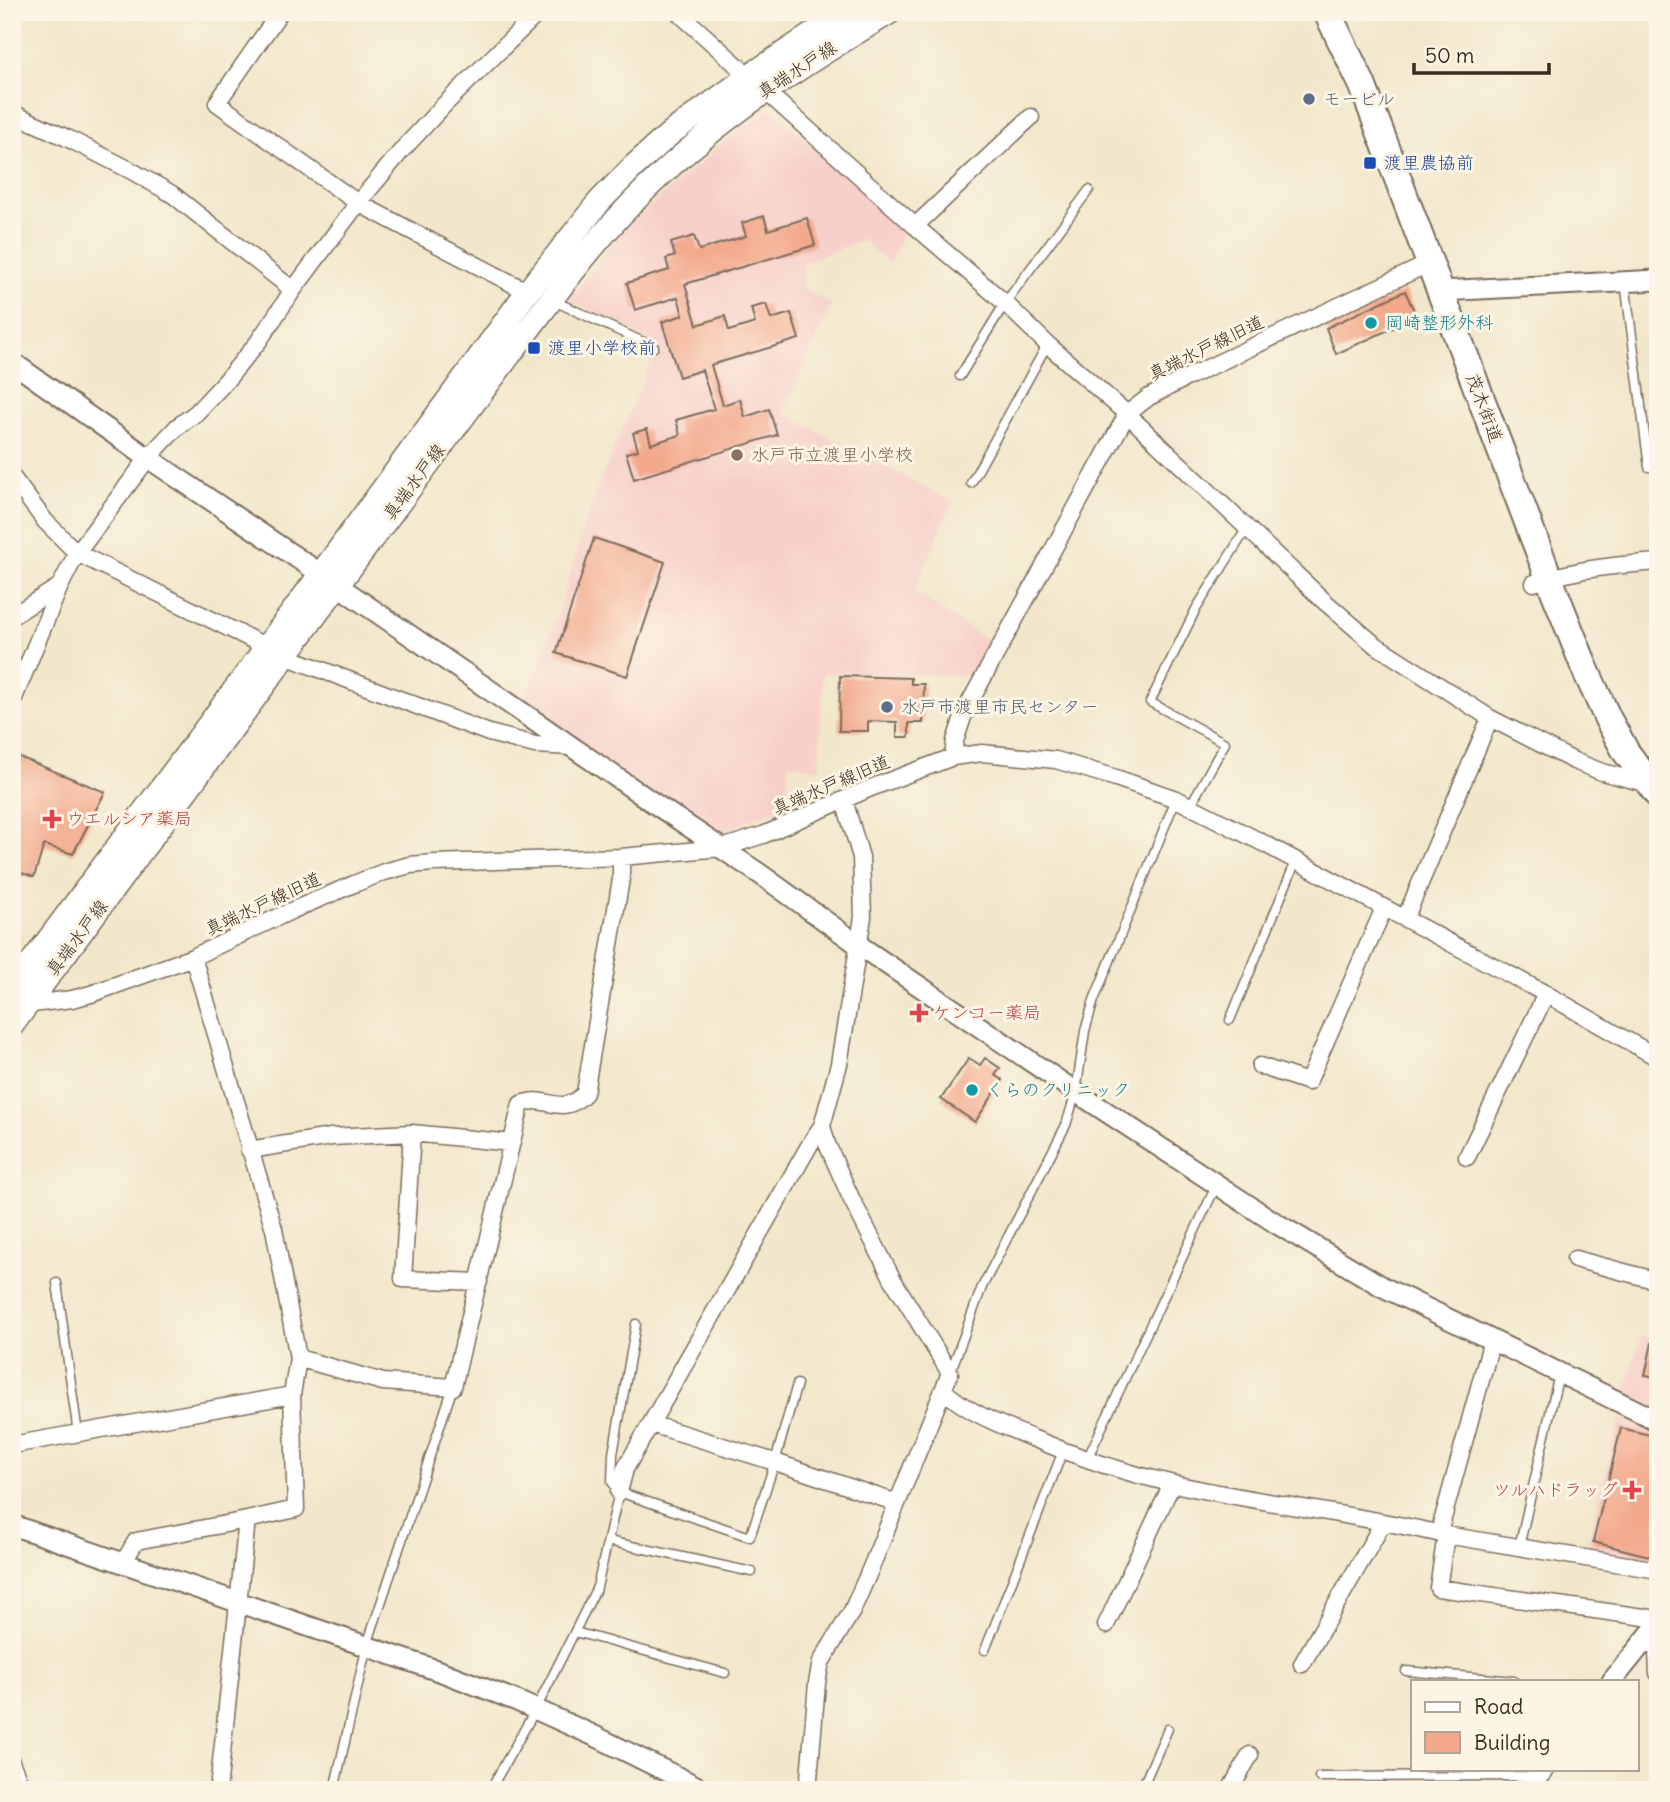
<svg xmlns="http://www.w3.org/2000/svg" width="1670" height="1802" font-family="Delius,'Klee One',sans-serif">
	<rect width="100%" height="100%" fill="#fcf5e5"/>
	<filter id="ink" filterUnits="userSpaceOnUse"><feTurbulence type="fractalNoise" baseFrequency=".0143" numOctaves="2"/><feDisplacementMap in="SourceGraphic" scale="14" xChannelSelector="R" yChannelSelector="G"/><feConvolveMatrix kernelMatrix="1 2 1 2 8 2 1 2 1" color-interpolation-filters="sRGB"/></filter>
	<filter id="wash" filterUnits="userSpaceOnUse"><feTurbulence type="fractalNoise" baseFrequency=".00686" numOctaves="4" result="noise"/><feDisplacementMap in="SourceGraphic" scale="28" xChannelSelector="R" yChannelSelector="G"/><feGaussianBlur stdDeviation="1.57" result="paint"/><feColorMatrix in="noise" values="0 0 0 0 0 0 0 0 0 0 0 0 0 0 0 0 0 1.4 0 .05"/><feComposite in="paint" operator="in"/></filter>
	<g filter="url(#wash)">
		<rect width="100%" height="100%" fill="#f2e7cb"/>
		<path fill="#f7d0ca" d="M770,108L905,229L889,264L863,240L805,262L801,286L832,305L783,413L953,502L914,592L988,641L970,676L823,673L819,769L788,763V806L743,823L735,828L724,833L702,826L591,751L525,701L558,613L594,496L658,345L569,300L622,230L728,139Z
			M1641,1336L1658,1339V1409L1625,1394Z
			M1620,1416L1658,1432V1563L1586,1550Z"/>
		<g id="blocks">
			<path fill="#f3a98c" d="M764,216L768,230L807,218L815,245L685,284L697,325L725,316L729,331L755,323L751,308L766,304L771,319L791,313L799,339L711,365L723,405L740,399L745,417L769,409L777,435L634,479L626,453L638,450L633,433L647,429L651,444L680,435L676,420L714,409L702,370L679,377L662,322L683,315L678,297L635,310L627,283L669,270L666,259L675,256L671,243L694,236L699,250L746,236L742,223Z
				M1405,291L1417,317L1336,354L1326,328Z
				M594,538L665,562L627,676L556,653Z
				M840,676L911,678V684H924L923,723H909V737H897V722L868,721V731H839Z
				M12,754L105,792L73,854L44,845L34,877L12,870Z
				M969,1058L980,1065L985,1058L1000,1068L995,1075L1003,1080L975,1122L941,1099Z
				M1652,1343L1658,1344V1377L1645,1375Z
				M1621,1428L1658,1437L1657,1558L1593,1542Z"/>
		</g>
	</g>
	<g filter="url(#ink)">
		<use href="#blocks" fill-opacity="0" stroke="#7b6c5b" stroke-width="2"/>
		<g fill="none" stroke-linecap="round" stroke-linejoin="round">
			<defs>
				<path id="service" d="M1625,282L1649,467
					M554,301L654,347
					M960,376L1005,303L1089,190
					M971,483L1047,345
					M1190,806L1225,743L1150,702L1196,609L1247,528
					M1230,1020L1296,861
					M57,1283L78,1434
					M636,1324L613,1454L612,1482L619,1492L750,1537L775,1462L797,1384
					M950,1373L982,1287L1066,1125L1076,1092L1085,1031L1094,1000L1176,799
					M1087,1459L1217,1184
					M608,1541L752,1572
					M1519,1547L1559,1374
					M575,1632L725,1673
					M985,1650L1063,1451
					M1406,1671L1514,1681
					M12,1754L27,1790
					M1319,1777L1535,1776
					M334,1790L367,1645L453,1387
					M490,1790L536,1709L597,1587L619,1492
					M1141,1790L1168,1729"/>
				<path id="minor" d="M280,12L217,103L358,203L528,292
					M678,12L915,226L1005,303L1047,344L1127,414L1324,601L1374,644L1490,718L1574,761L1602,772L1649,784
					M12,113L67,138L130,170L172,194L293,290
					M915,226L1031,117
					M12,477L45,521L77,553L285,656L489,733L535,745L572,747
					M1534,583C1575,569 1615,565 1658,562
					M12,616L60,586L77,553L148,458L177,427L196,413L225,382L258,342L293,290L358,203L403,149L444,105L539,12
					M12,703L60,586
					M953,757L955,741L965,711L1127,414L1149,397L1186,378L1430,263
					M1405,919L1490,718
					M24,1005L72,999L91,994L193,957L293,910L354,884L384,872L410,865L434,863L621,857L722,848L763,835L873,787L953,757L982,753L1056,760L1116,778L1176,799L1265,844L1546,994L1658,1058
					M1260,1066L1308,1082L1384,908
					M412,1133L403,1279L479,1282
					M249,1150L331,1137L412,1133L512,1143
					M1467,1157L1546,994
					M1575,1259L1658,1281
					M298,1358L383,1382L453,1387L521,1104C547,1093 561,1119 585,1093L621,879V857
					M943,1390C970,1414 999,1424 1032,1438C1077,1457 1125,1473 1174,1484C1264,1504 1356,1514 1446,1535L1438,1588L1658,1619
					M651,1424L775,1462L897,1503
					M12,1445L292,1395L298,1358L274,1229L193,957
					M619,1492L625,1469L813,1139L822,1126L839,1064L863,917L861,857L844,800
					M1439,1533L1492,1340
					M1446,1535L1658,1570
					M123,1563L136,1541L247,1520
					M1106,1625L1172,1484
					M1646,1637L1657,1650L1658,1673
					M1302,1664L1383,1523
					M218,1790L247,1520L296,1509L292,1395
					M808,1790L817,1683L821,1662L852,1611L870,1570L950,1373L893,1280L851,1198L827,1144L822,1126
					M1230,1790L1250,1755"/>
				<path id="tertiary" d="M1440,291L1658,280
					M12,362L148,458L321,574L658,806L760,874L860,946L1076,1092L1274,1222L1383,1287L1658,1421
					M12,1525L442,1672L517,1701L599,1738L704,1790
					M1612,1681L1658,1624
					M1528,1790L1544,1769"/>
				<path id="secondary" d="M12,989L335,555L525,295L599,202L633,167L672,132L748,77L846,12
					M12,1025C121,878 231,731 339,583C396,507 453,430 510,354C553,297 596,237 648,187C720,117 804,63 890,12"/>
				<path id="trunk" d="M1327,12L1362,84L1549,578L1586,671L1608,719L1626,752L1658,795"/>
			</defs>
			<use href="#service" stroke="#7b6c5b" stroke-width="11"/>
			<use href="#minor" stroke="#7b6c5b" stroke-width="19"/>
			<use href="#tertiary" stroke="#7b6c5b" stroke-width="23"/>
			<use href="#secondary" stroke="#7b6c5b" stroke-width="26"/>
			<use href="#trunk" stroke="#7b6c5b" stroke-width="30"/>
			<use href="#service" stroke="#fff" stroke-width="8"/>
			<use href="#minor" stroke="#fff" stroke-width="16"/>
			<use href="#tertiary" stroke="#fff" stroke-width="19"/>
			<use href="#secondary" stroke="#fff" stroke-width="23"/>
			<use href="#trunk" stroke="#fff" stroke-width="26"/>
		</g>
	</g>
	<g fill="#5c6f8a" stroke="#fcf5e5" stroke-width="2.5">
		<circle cx="1309" cy="99" r="7"/>
		<circle cx="887" cy="707" r="7"/>
	</g>
	<g fill="#1a4fb4" stroke="#fcf5e5" stroke-width="2.5">
		<rect x="1363" y="156" width="14" height="14" rx="3.5"/>
		<rect x="527" y="341" width="14" height="14" rx="3.5"/>
	</g>
	<g fill="#0f9aa8" stroke="#fcf5e5" stroke-width="2.5">
		<circle cx="1371" cy="323" r="7"/>
		<circle cx="972" cy="1090" r="7"/>
	</g>
	<circle fill="#8d6e63" stroke="#fcf5e5" stroke-width="2.5" cx="737" cy="455" r="7"/>
	<g fill="#e0444e" stroke="#fcf5e5" stroke-width="2.5">
		<path d="M48.5 808.5h7v7h7v7h-7v7h-7v-7h-7v-7h7z"/>
		<path d="M915.5 1002.5h7v7h7v7h-7v7h-7v-7h-7v-7h7z"/>
		<path d="M1628.5 1479.5h7v7h7v7h-7v7h-7v-7h-7v-7h7z"/>
	</g>
	<g text-anchor="middle" stroke-width="6" stroke-linejoin="round" paint-order="stroke">
		<g font-size="18" fill="#3b2a1e" stroke="#fcf5e5">
			<text transform="translate(797 70) rotate(-33)" y="6">真端水戸線</text>
			<text transform="translate(1206 348) rotate(-26)" y="6">真端水戸線旧道</text>
			<text transform="translate(1484 408) rotate(69)" y="6">茂木街道</text>
			<text transform="translate(414 482) rotate(-53)" y="6">真端水戸線</text>
			<text transform="translate(831 785) rotate(-23)" y="6">真端水戸線旧道</text>
			<text transform="translate(263 904) rotate(-25)" y="6">真端水戸線旧道</text>
			<text transform="translate(77 938) rotate(-53)" y="6">真端水戸線</text>
		</g>
		<g font-size="18" fill="#4e5e75" stroke="#fcf5e5" text-anchor="start">
			<text x="1323" y="105">モービル</text>
			<text x="901" y="713">水戸市渡里市民センター</text>
		</g>
		<g font-size="18" fill="#164399" stroke="#fcf5e5" text-anchor="start">
			<text x="1384" y="169">渡里農協前</text>
			<text x="548" y="354">渡里小学校前</text>
		</g>
		<g font-size="18" fill="#0d838f" stroke="#fcf5e5" text-anchor="start">
			<text x="1385" y="329">岡崎整形外科</text>
			<text x="986" y="1096">くらのクリニック</text>
		</g>
		<g font-size="18" fill="#785e54" stroke="#fcf5e5" text-anchor="start">
			<text x="751" y="461">水戸市立渡里小学校</text>
		</g>
		<g font-size="18" fill="#be3a42" stroke="#fcf5e5" text-anchor="start">
			<text x="66" y="825">ウエルシア薬局</text>
			<text x="933" y="1019">ケンコー薬局</text>
			<text x="1618" y="1496" text-anchor="end">ツルハドラッグ</text>
		</g>
	</g>
	<rect width="1670" height="1802" fill="none" stroke="#fcf5e5" stroke-width="42"/>
	<rect x="1411" y="1680" width="228" height="91" fill="#fcf5e5" stroke="#afa495" stroke-width="2"/>
	<rect x="1425" y="1702" width="35" height="10" fill="#ffffff" stroke="#afa495" stroke-width="2"/>
	<text x="1474" y="1714" font-size="21" fill="#3b2a1e">Road</text>
	<rect x="1425" y="1732" width="35" height="21" fill="#f3a98c" stroke="#afa495" stroke-width="2"/>
	<text x="1474" y="1750" font-size="21" fill="#3b2a1e">Building</text>
	<path d="M1414 63v10h135v-10" fill="none" stroke="#3b2a1e" stroke-width="3.5"/>
	<text x="1425" y="63" font-size="21" fill="#3b2a1e" stroke="#fcf5e5" stroke-width="5" paint-order="stroke">50 m</text>
</svg>
